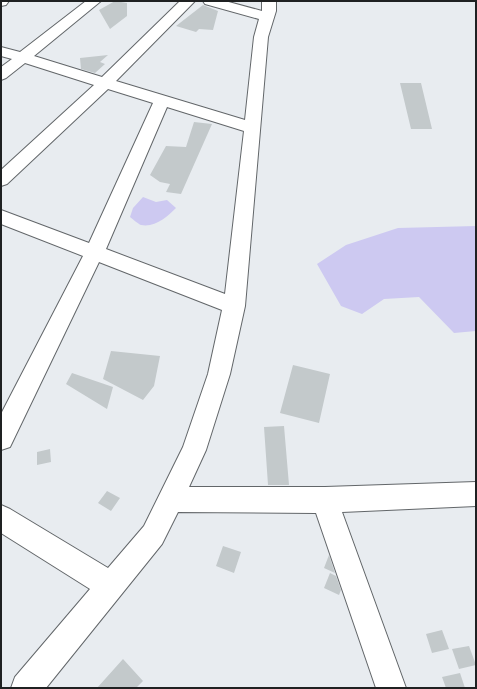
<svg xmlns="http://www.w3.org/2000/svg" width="477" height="689" font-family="'Public Sans',sans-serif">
	<rect width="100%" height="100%" fill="#e8ecf0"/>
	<path fill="#cdc9f1" d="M143,197L156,202L167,200L176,208C168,216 155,228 141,225C138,224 133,219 130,217L133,208Z
		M476,226V331L454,333L419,297L384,299L362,314L341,306L317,264L346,245L398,228Z"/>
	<path fill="#c3c9cb" d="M115,1L127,3V16L110,29L99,10Z
		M203,5L218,11L213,30L199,29L196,32L176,26Z
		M108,55L100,62L105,64L95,73L81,69L80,58Z
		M400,83H421L432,129H411Z
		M194,122L212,124L181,194L166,192L170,184L160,182L150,175L166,146L186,147Z
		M111,351L160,356L154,386L143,400L103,379Z
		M293,365L330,374L319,423L280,413Z
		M72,373L113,387L107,409L66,384Z
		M284,426L289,485H268L264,427Z
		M50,449L51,462L37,465V452Z
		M107,491L120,498L111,511L98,503Z
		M223,546L241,552L234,573L216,566Z
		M329,555L335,573L324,568Z
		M330,573L336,576L341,590L339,595L324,588Z
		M442,630L449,649L432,653L426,634Z
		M469,646L476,665L459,669L452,649Z
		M123,659L143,681L136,688H97Z
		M460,673L465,688H446L442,677Z"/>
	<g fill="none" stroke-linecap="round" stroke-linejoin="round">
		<defs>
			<path id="minor" d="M1,1H9L6,5L1,6Z
				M86,1H101L34,56L102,77L180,1H195L116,81L245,120L254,37L259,19L205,4L203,1H225L262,11V1H276V11L268,37L245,306L230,374L206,450L189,487H325L476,482V506L342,512L406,688H376L316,513L178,512L162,544L46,688H11L15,677L90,589L1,533V505L10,509L108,568L144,526L183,447L208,374L222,310L99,262L10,447L1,450V414L83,256L1,224V210L89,243L153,103L108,89L7,184L1,186V170L94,85L25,63L6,78L1,80V67L12,59L1,56V47L20,52ZM167,107L244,131L225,294L106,249Z"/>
		</defs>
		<use href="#minor" stroke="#626669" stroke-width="2"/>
		<use href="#minor" fill="#fff" fill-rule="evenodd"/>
	</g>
	<rect width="477" height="689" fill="none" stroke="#1f2122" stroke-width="4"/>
</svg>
